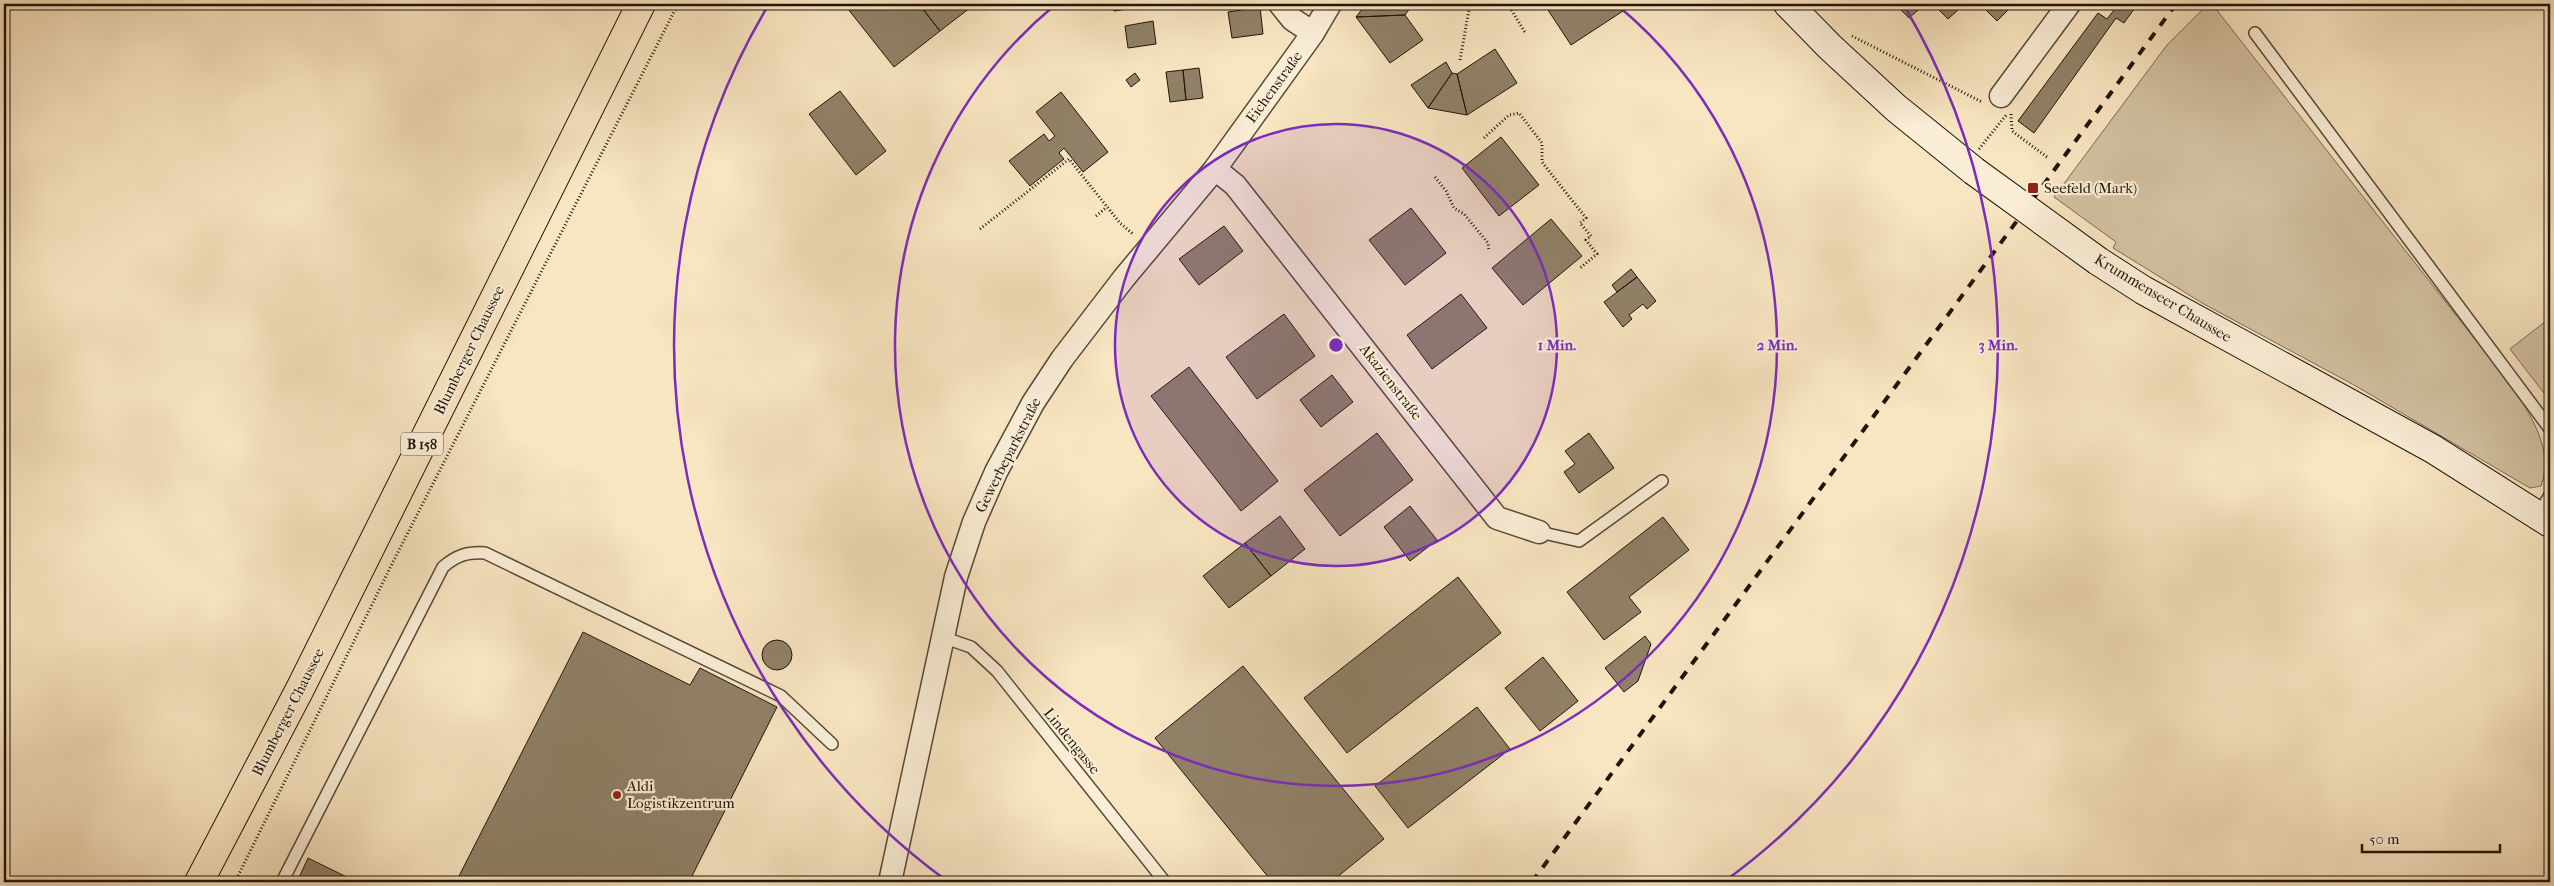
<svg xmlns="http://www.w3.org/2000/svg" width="2554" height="886" font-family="'IM FELL French Canon',serif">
	<rect width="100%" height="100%" fill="#f8e5c1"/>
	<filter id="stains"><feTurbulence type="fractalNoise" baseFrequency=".004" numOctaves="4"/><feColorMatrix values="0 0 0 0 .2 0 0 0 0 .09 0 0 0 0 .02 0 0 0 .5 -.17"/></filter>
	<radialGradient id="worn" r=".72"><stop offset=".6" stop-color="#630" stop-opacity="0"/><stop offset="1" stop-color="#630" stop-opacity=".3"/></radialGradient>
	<path fill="#d3c1a1" stroke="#7a6a54" d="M2208,4H2212L2514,389C2532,418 2554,451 2541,486L2530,488L2354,385L2202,303L2113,248L2116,242L2054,197L2167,45Z
		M2550,318V401L2510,349Z"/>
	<path fill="#908168" stroke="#201407" d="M844,4H919L940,31L894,67Z
		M919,4H975L940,31Z
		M1113,4H1146L1147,6L1114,11Z
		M1366,4H1413L1405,15L1356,17Z
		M1557,4H1613L1623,11L1571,45L1548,10Z
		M1895,4H1925L1909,18Z
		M1933,4H1953L1959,9L1948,19Z
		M1988,4H2014L1997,21L1984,8Z
		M2119,4L2137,5L2124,23L2116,18L2034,133L2018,121L2098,13L2107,19Z
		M1260,7L1263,34L1232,38L1228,12Z
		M1405,15L1423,40L1390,63L1356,17Z
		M1153,21L1156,44L1128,48L1125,26Z
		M1495,49L1517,83L1467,115L1457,74Z
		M1446,62L1452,73L1428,108L1411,85Z
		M1199,68L1203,98L1186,100L1183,70Z
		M1183,70L1186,100L1170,102L1166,72Z
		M1135,73L1140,80L1131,87L1126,80Z
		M1452,73L1457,74L1467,115L1428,108Z
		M840,91L886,151L856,175L809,114Z
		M1061,92L1108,152L1083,172L1064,148L1059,153L1064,159L1030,186L1009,161L1044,134L1049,141L1055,136L1036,112Z
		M1501,137L1539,185L1499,216L1462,168Z
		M1411,208L1446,253L1405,285L1369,240Z
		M1551,219L1582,256L1523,305L1492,268Z
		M1224,226L1243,251L1199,285L1179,259Z
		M1631,269L1637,277L1617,292L1612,285Z
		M1637,277L1656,301L1647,309L1643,304L1629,315L1632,319L1623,327L1604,302Z
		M1461,294L1487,328L1432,369L1407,335Z
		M1284,314L1315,356L1257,399L1226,357Z
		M1189,367L1278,481L1241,511L1151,396Z
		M1332,375L1353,402L1321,427L1300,400Z
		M1377,433L1413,480L1340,536L1304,490Z
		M1589,433L1614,468L1579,493L1564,472L1575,464L1565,451Z
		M1410,506L1437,540L1410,561L1384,527Z
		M1280,516L1305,549L1271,576L1245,543Z
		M1663,517L1689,550L1629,597L1641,612L1604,640L1567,592Z
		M1245,543L1271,576L1229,608L1203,576Z
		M1458,577L1501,633L1347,753L1304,698Z
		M583,632L690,685L700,668L777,707L689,882H456Z
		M1645,636L1651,644L1638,681L1624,692L1605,668Z
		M762 655a15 15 0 1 1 30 0a15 15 0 1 1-30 0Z
		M1543,657L1578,701L1540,731L1505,688Z
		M1243,666L1384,839L1331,882H1265L1269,878L1155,738Z
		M1477,707L1510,749L1408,828L1375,786Z
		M308,858L357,882H297Z"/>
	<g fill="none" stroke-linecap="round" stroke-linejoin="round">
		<defs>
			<path id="lane" d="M2255,33L2550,429
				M2538,515L2550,495
				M1539,532L1579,541L1662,481
				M942,637L971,647L997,671L1165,882
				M282,882L443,567C457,555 467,552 485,553L781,696L832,744"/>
			<path id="street" d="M1280,4L1292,19L1313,33
				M2001,96L2069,4
				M1215,169L1235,185L1497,518L1539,532
				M890,882L956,577L974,522L996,472L1033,403L1062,359L1124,278L1215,169L1313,33L1330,4"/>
			<path id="secondary" d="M1788,4L1830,47L1896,108L1974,171
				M2098,261L2143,290L2433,449L2550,523"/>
			<path id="primary" d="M199,882L300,689L641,4"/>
		</defs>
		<use href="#lane" stroke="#564836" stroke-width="14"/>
		<use href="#street" stroke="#564836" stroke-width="25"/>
		<use href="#secondary" stroke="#201407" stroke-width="30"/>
		<use href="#primary" stroke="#201407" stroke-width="30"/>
		<path stroke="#201407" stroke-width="3" stroke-dasharray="1 2.5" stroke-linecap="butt" d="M1495,4L1507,6
			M1508,4L1526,34
			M1852,36L1982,102
			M1460,60L1470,4
			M2011,114L2012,131L2047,157
			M1484,138L1509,115L1519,113L1542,143V162L1586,218L1580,223L1591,236L1586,240L1597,254L1580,268
			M1979,149L2007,114
			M1435,177L1446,191L1454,208L1464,214L1488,243L1489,251
			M1096,216L1107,207
			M980,229L1069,159L1120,223L1133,234
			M235,882L396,556L678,4"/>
		<use href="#lane" stroke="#faeed7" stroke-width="11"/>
		<use href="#street" stroke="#faeed7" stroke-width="22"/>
		<use href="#secondary" stroke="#faeed7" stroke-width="28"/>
		<use href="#primary" stroke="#f8e5c1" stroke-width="28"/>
		<path stroke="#201407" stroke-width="4" stroke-dasharray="9 9" stroke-linecap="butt" d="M1532,882L2176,4"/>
		<defs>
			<path id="secondary-bridge" d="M1974,171L2098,261"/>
		</defs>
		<use href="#secondary-bridge" stroke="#201407" stroke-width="30" stroke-linecap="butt"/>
		<use href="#secondary-bridge" stroke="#faeed7" stroke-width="28"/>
	</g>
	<circle cx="1336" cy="345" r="221" fill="#7b2cbf" fill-opacity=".12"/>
	<g fill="none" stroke="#7b2cbf" stroke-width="2.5">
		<circle cx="1336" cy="345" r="221"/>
		<path d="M1617 5A441 441 0 1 1 1055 5"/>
		<path d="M947 881A662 662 0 0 1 769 4M1903 4A662 662 0 0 1 1725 881"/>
	</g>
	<g fill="#8f2418" stroke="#faeed7" stroke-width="2">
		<rect x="2027" y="182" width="12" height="12" rx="2.5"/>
		<circle cx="617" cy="795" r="5"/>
	</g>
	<g text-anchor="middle" stroke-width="4.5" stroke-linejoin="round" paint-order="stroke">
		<rect fill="#faeed7" stroke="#615545" stroke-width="1" x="401" y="432.5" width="42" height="23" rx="4"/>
		<g font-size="14" font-weight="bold" fill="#201407">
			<text x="422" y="449">B 158</text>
		</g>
		<g font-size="15" fill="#201407" stroke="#faeed7">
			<text transform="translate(1274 87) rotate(-54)" y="5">Eichenstraße</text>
			<text transform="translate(2163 298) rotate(31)" y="5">Krummenseer Chaussee</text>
			<text transform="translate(469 350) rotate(-64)" y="5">Blumberger Chaussee</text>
			<text transform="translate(1391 382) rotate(52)" y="5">Akazienstraße</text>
			<text transform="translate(1008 455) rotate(-63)" y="5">Gewerbeparkstraße</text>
			<text transform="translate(288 712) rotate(-63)" y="5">Blumberger Chaussee</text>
			<text transform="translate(1072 741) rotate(51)" y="5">Lindengasse</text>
		</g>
		<g font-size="15" fill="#201407" stroke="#faeed7" text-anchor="start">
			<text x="2044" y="193">Seefeld (Mark)</text>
			<text x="627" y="791">Aldi<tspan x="627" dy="17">Logistikzentrum</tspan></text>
		</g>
	</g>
	<circle cx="1336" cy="345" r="8" fill="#7b2cbf" stroke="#faeed7" stroke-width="2.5"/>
	<g font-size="15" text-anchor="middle" font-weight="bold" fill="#7b2cbf" stroke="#faeed7" stroke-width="4.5" stroke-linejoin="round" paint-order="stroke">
		<text x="1557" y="350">1 Min.</text>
		<text x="1777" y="350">2 Min.</text>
		<text x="1998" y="350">3 Min.</text>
	</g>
	<rect width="2554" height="886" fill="none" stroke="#f8e5c1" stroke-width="20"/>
	<rect x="5" y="5" width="2544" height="876" fill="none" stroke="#201407" stroke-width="2.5"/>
	<rect x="10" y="10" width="2534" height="866" fill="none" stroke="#201407"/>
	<path d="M2362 844v8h138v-8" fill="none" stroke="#201407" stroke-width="2.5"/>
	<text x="2369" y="844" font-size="15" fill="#201407" stroke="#faeed7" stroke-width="4" paint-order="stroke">50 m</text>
	<rect width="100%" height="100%" filter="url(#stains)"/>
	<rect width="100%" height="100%" fill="url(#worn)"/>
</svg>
